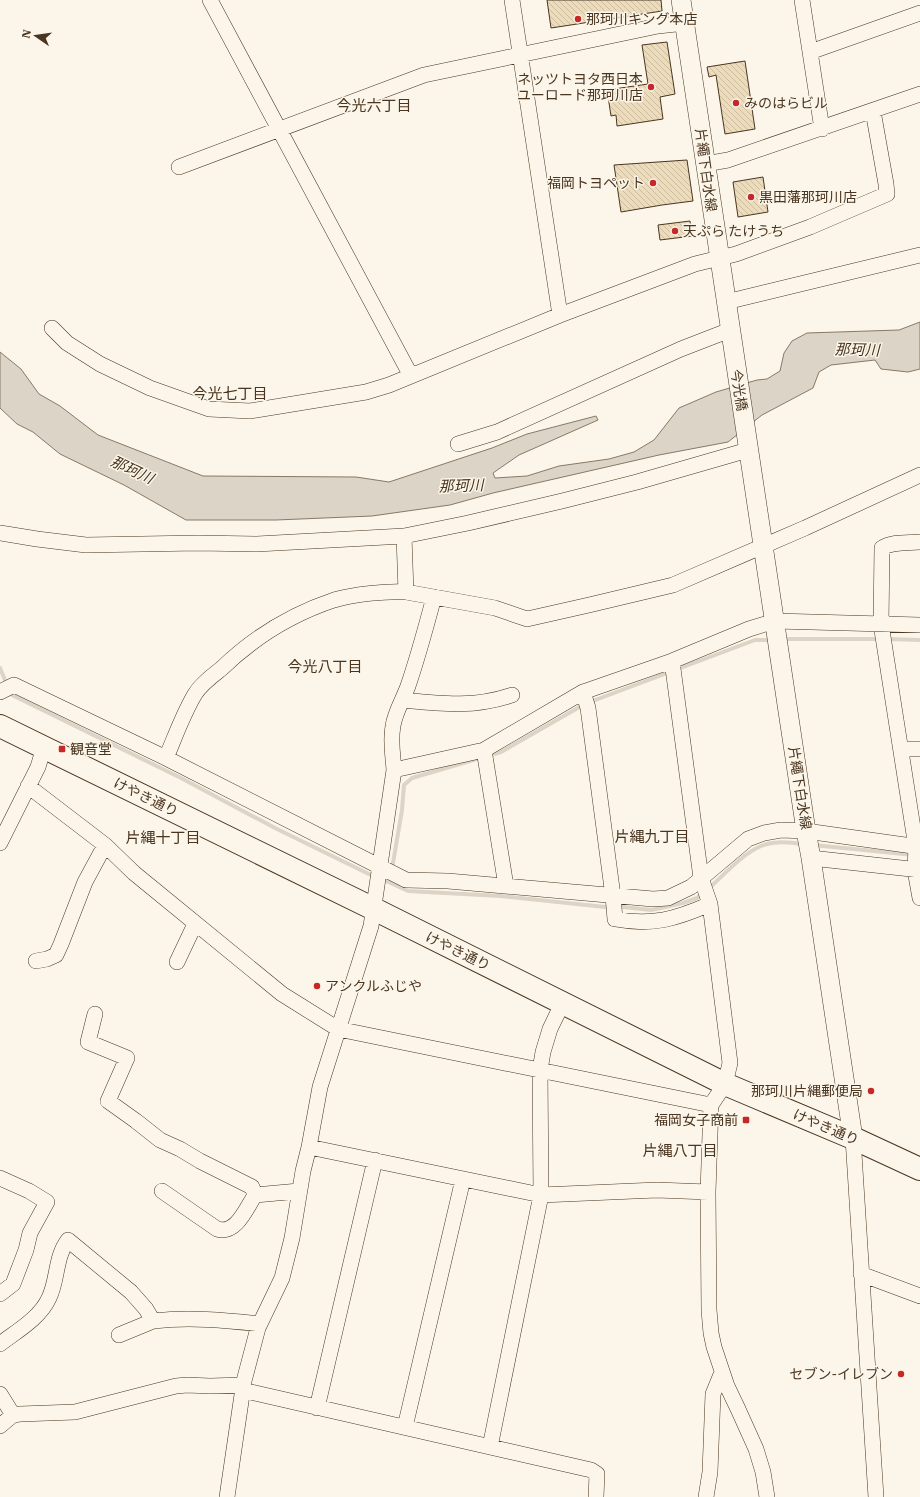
<svg xmlns="http://www.w3.org/2000/svg" width="920" height="1497" font-family="'IBM Plex Serif','Noto Sans JP',serif">
	<defs>
		<pattern id="building-back-hatch" width="6" height="6" patternUnits="userSpaceOnUse"><rect width="6" height="6" fill="#ecdcbc"/><path d="M-1 5l2 2M0 0l6 6M5-1l2 2" fill="none" stroke="#ccbda1"/></pattern>
	</defs>
	<rect width="100%" height="100%" fill="#fbf6e9"/>
	<path fill="#dcd4c6" stroke="#887966" d="M920,322V369L908,372L881,369L875,360L831,365L819,372L813,388L762,415L728,442L659,455L493,493L450,505L372,516L276,520H186L124,485L60,454L33,432L17,424L0,408V352L21,369L39,394L60,406L98,435L203,476L356,477L389,482L492,448L527,434L596,416L598,420L519,455L493,473L495,478L527,476L559,466L609,459L634,452L654,440L679,408L716,392L757,380L767,379L780,371L784,353L792,341L807,333L899,330Z"/>
	<g fill="none" stroke-linecap="round" stroke-linejoin="round">
		<path stroke="#dcd4c6" stroke-width="4" d="M782,639H880
			M886,639L920,640
			M0,668L7,685
			M9,691L10,694L181,778L275,828L375,877
			M590,702L755,640H772
			M813,845L914,855
			M392,869L402,810L404,785L412,778L501,752L583,705
			M382,879L408,891L500,896L605,907H623L651,910L683,903L697,898L704,893
			M709,888C725,874 741,855 761,846C774,840 791,843 804,844"/>
	</g>
	<path fill="url(#building-back-hatch)" stroke="#4a3520" d="M547,0H661L662,11L551,28Z
		M667,42L675,94L660,97L663,119L617,126L616,115L611,116L607,90L648,84L642,45Z
		M745,61L755,129L725,134L716,75L709,77L707,67Z
		M687,160L693,201L662,205L621,212L614,165Z
		M763,177L768,212L738,217L733,182Z
		M690,221L692,236L660,240L658,225Z"/>
	<g fill="none" stroke-linecap="round" stroke-linejoin="round">
		<defs>
			<path id="minor" d="M210,0L411,376
				M512,0L560,315
				M802,0L822,129
				M810,52L920,13
				M705,164L728,160L920,94
				M179,167L424,75L658,26L685,23
				M726,302L920,255
				M52,328L67,343L100,364L150,388L209,409L250,411L366,392L389,385L560,315L695,264L736,254L810,227L887,194L886,184L873,111
				M458,444L497,432L681,349L730,330
				M0,533L37,539L86,545L198,543L257,544L404,536L468,523L562,501L637,482L748,450
				M404,536L406,592
				M920,542C908,543 892,541 882,548L881,624L916,847L915,870L920,898
				M672,661L701,878L710,904L730,1063L725,1084L711,1105L708,1192L709,1310L711,1333L714,1347L727,1386L738,1409L756,1449L763,1472L767,1497
				M0,692L14,685L166,758L406,880L448,881L653,899L668,898L691,887L748,839L764,833L781,830L806,831L920,847
				M583,692L588,708L613,896L615,919C652,926 676,919 710,904
				M402,700C442,704 473,708 512,695
				M901,749H920
				M484,750L506,886
				M166,758C175,737 183,714 195,694C201,684 212,676 221,669C253,638 292,614 334,600C354,594 386,591 406,592L495,608L527,619L589,605L673,585L805,528L920,475
				M394,770C393,755 390,741 393,726C395,712 403,700 408,686C418,657 426,627 434,597
				M28,786L105,845L134,873L282,994L338,1029L711,1105
				M0,843L38,767L44,747
				M811,858L920,870
				M36,961L47,959L56,955L61,944L85,882L105,845
				M177,962L195,924
				M95,1014L88,1042L127,1058L108,1101L136,1121L160,1140L180,1149L200,1161L252,1187L255,1195C246,1209 236,1235 217,1229L162,1191
				M853,1138L876,1497
				M309,1147L541,1195L657,1190L708,1192
				M0,1178L29,1191L47,1202L30,1233L26,1250L13,1284L0,1294
				M255,1195L299,1191
				M861,1274L920,1296
				M119,1335L153,1321
				M0,1344C17,1331 40,1318 49,1298C58,1280 55,1257 68,1240L131,1292L146,1309L153,1321C189,1317 224,1320 260,1324
				M242,1390L591,1470L597,1474L596,1497
				M0,1394L13,1415
				M317,1408L375,1160
				M0,1426L13,1415L20,1414L75,1412L176,1386L187,1385L210,1386L243,1385
				M405,1427L463,1179
				M490,1447L541,1195L540,1070L543,1052L550,1029L563,1002
				M227,1497L244,1381L258,1328L282,1278L292,1238L303,1171L309,1147L320,1087L371,926L394,770L484,750L583,692L672,661L749,629L775,621L920,625
				M706,1497L710,1472L713,1394L722,1372"/>
			<path id="major" d="M681,0L806,831L811,858L853,1138"/>
			<path id="highway" d="M0,726L374,909L725,1084L853,1138L920,1169"/>
		</defs>
		<use href="#minor" stroke="#4a3520" stroke-width="16"/>
		<use href="#major" stroke="#4a3520" stroke-width="20"/>
		<use href="#highway" stroke="#4a3520" stroke-width="24"/>
		<use href="#minor" stroke="#fbf6e9" stroke-width="15"/>
		<use href="#major" stroke="#fbf6e9" stroke-width="19"/>
		<use href="#highway" stroke="#fbf6e9" stroke-width="22"/>
	</g>
	<g fill="#c62828" stroke="#fbf6e9" stroke-width="1.5">
		<circle cx="578" cy="19" r="4"/>
		<circle cx="651" cy="87" r="4"/>
		<circle cx="736" cy="103" r="4"/>
		<circle cx="653" cy="183" r="4"/>
		<circle cx="751" cy="197" r="4"/>
		<circle cx="675" cy="231" r="4"/>
		<rect x="58" y="745" width="8" height="8" rx="2"/>
		<circle cx="317" cy="986" r="4"/>
		<circle cx="871" cy="1091" r="4"/>
		<rect x="742" y="1116" width="8" height="8" rx="2"/>
		<circle cx="901" cy="1374" r="4"/>
	</g>
	<g text-anchor="middle" stroke-width="3" stroke-linejoin="round" paint-order="stroke">
		<g font-size="14" fill="#4a3520" stroke="#fbf6e9" text-anchor="start">
			<text x="586" y="24">那珂川キング本店</text>
			<text x="643" y="84" text-anchor="end">ネッツトヨタ西日本<tspan x="643" dy="16">ユーロード那珂川店</tspan></text>
			<text x="744" y="108">みのはらビル</text>
			<text x="645" y="188" text-anchor="end">福岡トヨペット</text>
			<text x="759" y="202">黒田藩那珂川店</text>
			<text x="683" y="236">天ぷら たけうち</text>
			<text x="70" y="754">観音堂</text>
			<text x="325" y="991">アンクルふじや</text>
			<text x="863" y="1096" text-anchor="end">那珂川片縄郵便局</text>
			<text x="738" y="1125" text-anchor="end">福岡女子商前</text>
			<text x="893" y="1379" text-anchor="end">セブン-イレブン</text>
		</g>
		<g font-size="14" fill="#4a3520" stroke="#fbf6e9">
			<text transform="translate(706 170) rotate(82)" y="5">片繩下白水線</text>
			<text transform="translate(739 390) rotate(81)" y="5">今光橋</text>
			<text transform="translate(800 788) rotate(81)" y="5">片繩下白水線</text>
			<text transform="translate(146 797) rotate(26)" y="5">けやき通り</text>
			<text transform="translate(458 951) rotate(26)" y="5">けやき通り</text>
			<text transform="translate(826 1127) rotate(23)" y="5">けやき通り</text>
		</g>
		<g font-size="15" fill="#4a3520" stroke="#fbf6e9">
			<text x="374" y="111">今光六丁目</text>
			<text x="230" y="399">今光七丁目</text>
			<text x="325" y="672">今光八丁目</text>
			<text x="652" y="842">片縄九丁目</text>
			<text x="163" y="843">片縄十丁目</text>
			<text x="680" y="1156">片縄八丁目</text>
		</g>
		<g font-size="15" font-style="italic" fill="#4a3520" stroke="#fbf6e9">
			<text transform="translate(857 350) rotate(1)" y="5">那珂川</text>
			<text transform="translate(132 470) rotate(25)" y="5">那珂川</text>
			<text transform="translate(461 486) rotate(-2)" y="5">那珂川</text>
		</g>
	</g>
	<g transform="translate(36 36) rotate(283)" stroke="#fbf6e9" stroke-width="3" paint-order="stroke">
	<path d="M0-3L7 15L0 10L-7 15Z" fill="#4a3520"/>
	<text y="-6" font-size="11" font-weight="bold" text-anchor="middle" fill="#4a3520">N</text>
	</g>
</svg>
